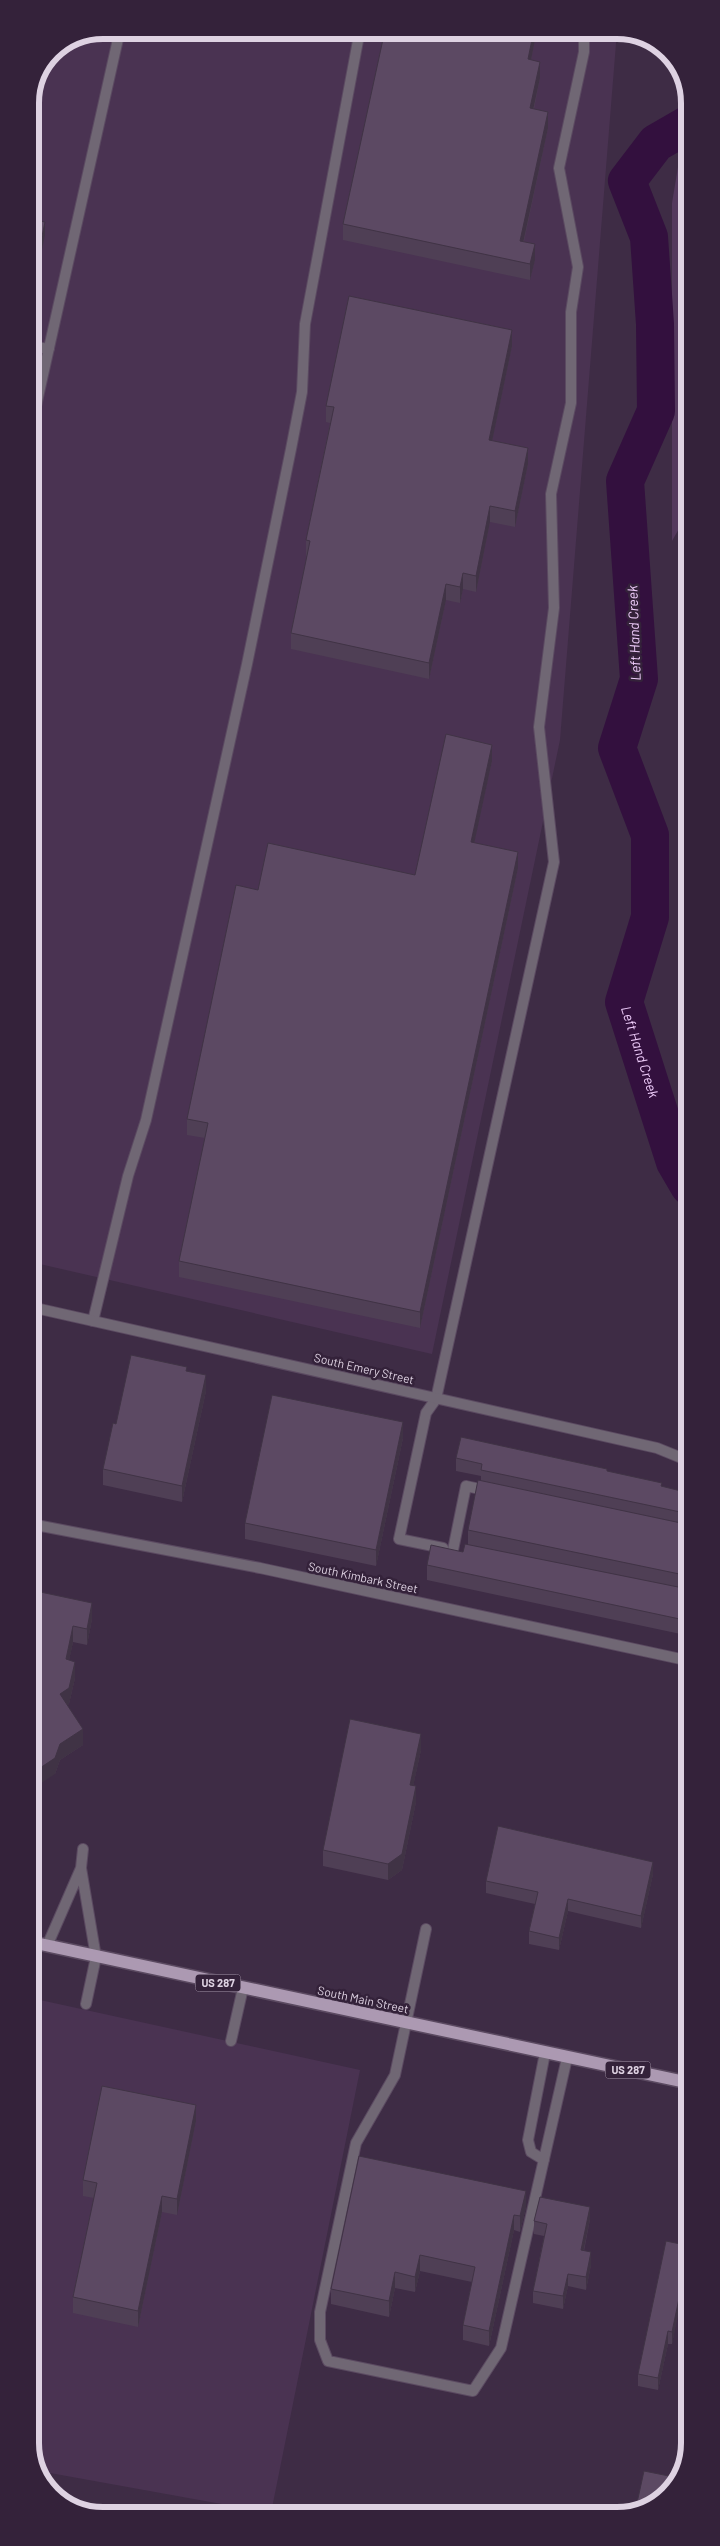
<svg xmlns="http://www.w3.org/2000/svg" width="720" height="2546" font-family="Barlow,sans-serif">
	<rect width="100%" height="100%" fill="#3e2c45"/>
	<path fill="#4a3352" d="M103,30L617,31L560,740L432,1354L31,1262L30,103L52,51Z
		M31,1998L360,2070L271,2513L39,2471L31,2458Z"/>
	<path fill="#54395d" d="M689,101V511L672,541V203Z"/>
	<g fill="none" stroke-linecap="round" stroke-linejoin="round">
		<path stroke="#33103e" stroke-width="38" id="s1" d="M689,124L656,143L627,181L649,237L655,324L656,411L625,481L639,679L617,748L650,835V917L624,1002L675,1162L689,1186"/>
		<defs>
			<path id="lane" d="M30,346L49,349
				M30,433L120,30
				M93,1321L128,1176L146,1120L247,664L291,449L302,392L305,324L360,30
				M443,1548L399,1539L426,1413L436,1399L554,862L539,727L554,608L551,494L571,403V312L578,267L559,168L584,52V31
				M453,1550L466,1486L489,1491
				M83,1849L81,1868L96,1957L86,2004
				M426,1929L395,2075L356,2143L320,2312V2340L328,2361L473,2391L501,2348L567,2058
				M47,1946L81,1868
				M231,2041L243,1988
				M544,2160L531,2152L528,2140L545,2053"/>
			<path id="street" d="M31,1307L657,1448L689,1461
				M31,1524L260,1568L690,1661
				M374,2515H382"/>
			<path id="primary" d="M31,1942L690,2083"/>
		</defs>
		<use href="#lane" stroke="#5b4a61" stroke-width="12"/>
		<use href="#street" stroke="#5b4a61" stroke-width="12"/>
		<use href="#primary" stroke="#5b4a61" stroke-width="15"/>
		<use href="#lane" stroke="#706774" stroke-width="10"/>
		<use href="#street" stroke="#706774" stroke-width="10"/>
		<use href="#primary" stroke="#ac99b2" stroke-width="12"/>
	</g>
	<path fill="#4f3f55" d="M385,30H537L531,60L540,78L534,109L548,128L524,241L535,260L530,280L343,240V224Z
		M512,346L492,441L528,464L515,527L490,522L476,592L463,589L460,603L446,600L429,679L291,649V633L307,556H306V540L330,423L326,422V406Z
		M492,761L474,843L518,868L420,1328L179,1277V1261L205,1138L187,1135V1119L258,890L415,875Z
		M187,1371L206,1391L182,1502L103,1485V1469L116,1424Z
		M403,1438L376,1566L245,1539V1523Z
		M456,1458L607,1471L662,1487L689,1505L685,1525L681,1524V1531L689,1532L690,1636L427,1580V1565L463,1552L468,1545V1530L481,1481V1476L456,1471Z
		M31,1590L92,1619L87,1645L73,1642L69,1660L75,1678L69,1704L67,1705L83,1745L60,1760L55,1774Z
		M421,1750L413,1786L416,1802L402,1870L388,1880L323,1866V1850Z
		M689,1860L690,1903L684,1901V1885Z
		M653,1874L641,1928L568,1911L559,1950L529,1944V1931L535,1904L486,1893V1881Z
		M690,1909V1931H688V1915Z
		M196,2121L177,2215L162,2212L138,2327L73,2313V2297L94,2198L83,2196V2180Z
		M526,2207L520,2232L514,2230L489,2346L463,2340V2325L472,2282L420,2271L415,2292L395,2288L389,2317L331,2304V2289Z
		M590,2219L584,2251L591,2265L586,2290L568,2286L563,2309L533,2303V2291L544,2236L534,2234V2221Z
		M690,2246L672,2344H668L658,2390L638,2386V2374Z"/>
	<path fill="#403345" d="M534,30H537L528,75V59Z
		M540,62V78L530,124V108Z
		M548,112V128L520,257V241Z
		M45,222V235L30,306V294Z
		M535,244V260L530,280V264Z
		M512,330V346L489,456V440Z
		M528,448V464L515,527V511Z
		M490,506V522L476,592V576Z
		M463,573V589L460,603V587Z
		M446,584V600L429,679V663Z
		M492,745V761L471,858V842Z
		M518,852V868L420,1328V1312Z
		M206,1375V1391L182,1502V1486Z
		M403,1422V1438L376,1566V1550Z
		M689,1493V1505L685,1525V1513Z
		M92,1603V1619L87,1645V1629Z
		M73,1626V1642L66,1675V1659Z
		M75,1662V1678L69,1704L60,1710V1694Z
		M83,1729V1745L60,1760L55,1774L31,1790V1774L60,1744Z
		M421,1734V1750L410,1801V1785Z
		M416,1786V1802L402,1870L388,1880V1864Z
		M653,1862V1874L641,1928V1916Z
		M568,1899V1911L559,1950V1938Z
		M196,2105V2121L177,2215V2199Z
		M526,2191V2207L520,2232V2216Z
		M162,2196V2212L138,2327V2311Z
		M590,2207V2219L581,2263V2250Z
		M514,2215V2230L489,2346V2331Z
		M690,2246V2259L672,2344V2332Z
		M591,2252V2265L586,2290V2277Z
		M420,2255V2271L415,2292V2277Z
		M395,2272V2288L389,2317V2301Z
		M568,2274V2286L563,2309V2296Z
		M668,2331V2344L658,2390V2378Z
		M674,2477V2485L673,2489L671,2490Z"/>
	<path fill="#5c4963" stroke="#403345" d="M385,30H534L528,59L540,62L530,108L548,112L520,241L535,244L530,264L343,224Z
		M30,208L37,210L35,220L45,222L30,294Z
		M349,296L512,330L489,440L528,448L515,511L490,506L476,576L463,573L460,587L446,584L429,663L291,633L310,541L306,540L334,407L326,406Z
		M446,734L492,745L471,842L518,852L420,1312L179,1261L208,1123L187,1119L236,885L258,890L268,843L415,875Z
		M131,1355L187,1367L186,1371L206,1375L182,1486L103,1469L113,1423L116,1424Z
		M272,1395L403,1422L376,1550L245,1523Z
		M461,1437L607,1469V1471L662,1483L661,1486L689,1493L685,1513L481,1470L482,1464L456,1458Z
		M478,1480L681,1523L680,1530L689,1532V1576L468,1530Z
		M465,1544L688,1589L689,1588V1621L427,1565L431,1545L463,1552Z
		M31,1590L92,1603L87,1629L73,1626L66,1659L75,1662L69,1688L60,1694L83,1729L60,1744L55,1758L31,1774Z
		M350,1719L421,1734L410,1785L416,1786L402,1854L388,1864L323,1850Z
		M498,1826L653,1862L641,1916L568,1899L559,1938L529,1931L538,1892L486,1881Z
		M689,1860H690V1887L684,1885Z
		M102,2086L196,2105L177,2199L162,2196L138,2311L73,2297L97,2183L83,2180Z
		M359,2156L526,2191L520,2216L514,2215L489,2331L463,2325L475,2267L420,2255L415,2277L395,2272L389,2301L331,2289Z
		M540,2197L590,2207L581,2250L591,2252L586,2277L568,2274L563,2296L533,2291L547,2224L534,2221Z
		M666,2241L690,2246L672,2332L668,2331L658,2378L638,2374Z
		M644,2471L674,2477L672,2489L635,2512Z"/>
	<g text-anchor="middle" stroke-width="5" stroke-linejoin="round" paint-order="stroke">
		<g fill="#34223a" stroke="#ab9db0" stroke-width="1">
			<rect x="195.5" y="1974.5" width="45" height="17" rx="4"/>
			<rect x="605.5" y="2061.5" width="45" height="17" rx="4"/>
		</g>
		<g font-size="11" font-weight="bold" fill="#ded2e2">
			<text x="218" y="1987">US 287</text>
			<text x="628" y="2074">US 287</text>
		</g>
		<g font-size="12" fill="#ded2e2" stroke="#34223a">
			<text transform="translate(364 1369) rotate(13)" y="4">South Emery Street</text>
			<text transform="translate(363 1578) rotate(12)" y="4">South Kimbark Street</text>
			<text transform="translate(363 2000) rotate(12)" y="4">South Main Street</text>
		</g>
		<g font-size="14" font-style="italic" fill="#efcdfb" stroke="#34223a">
			<text transform="translate(634 633) rotate(-92)" y="5">Left Hand Creek</text>
			<text dy="5" stroke="none"><textPath href="#s1" startOffset="984">Left Hand Creek</textPath></text>
		</g>
	</g>
	<path d="M0 0H720V2546H0ZM103 39H617A64 64 0 0 1 681 103V2443A64 64 0 0 1 617 2507H103A64 64 0 0 1 39 2443V103A64 64 0 0 1 103 39Z" fill="#34223a" fill-rule="evenodd"/>
	<path fill="none" stroke="#ded2e2" stroke-width="6" d="M103 39H617A64 64 0 0 1 681 103V2443A64 64 0 0 1 617 2507H103A64 64 0 0 1 39 2443V103A64 64 0 0 1 103 39Z"/>
</svg>
